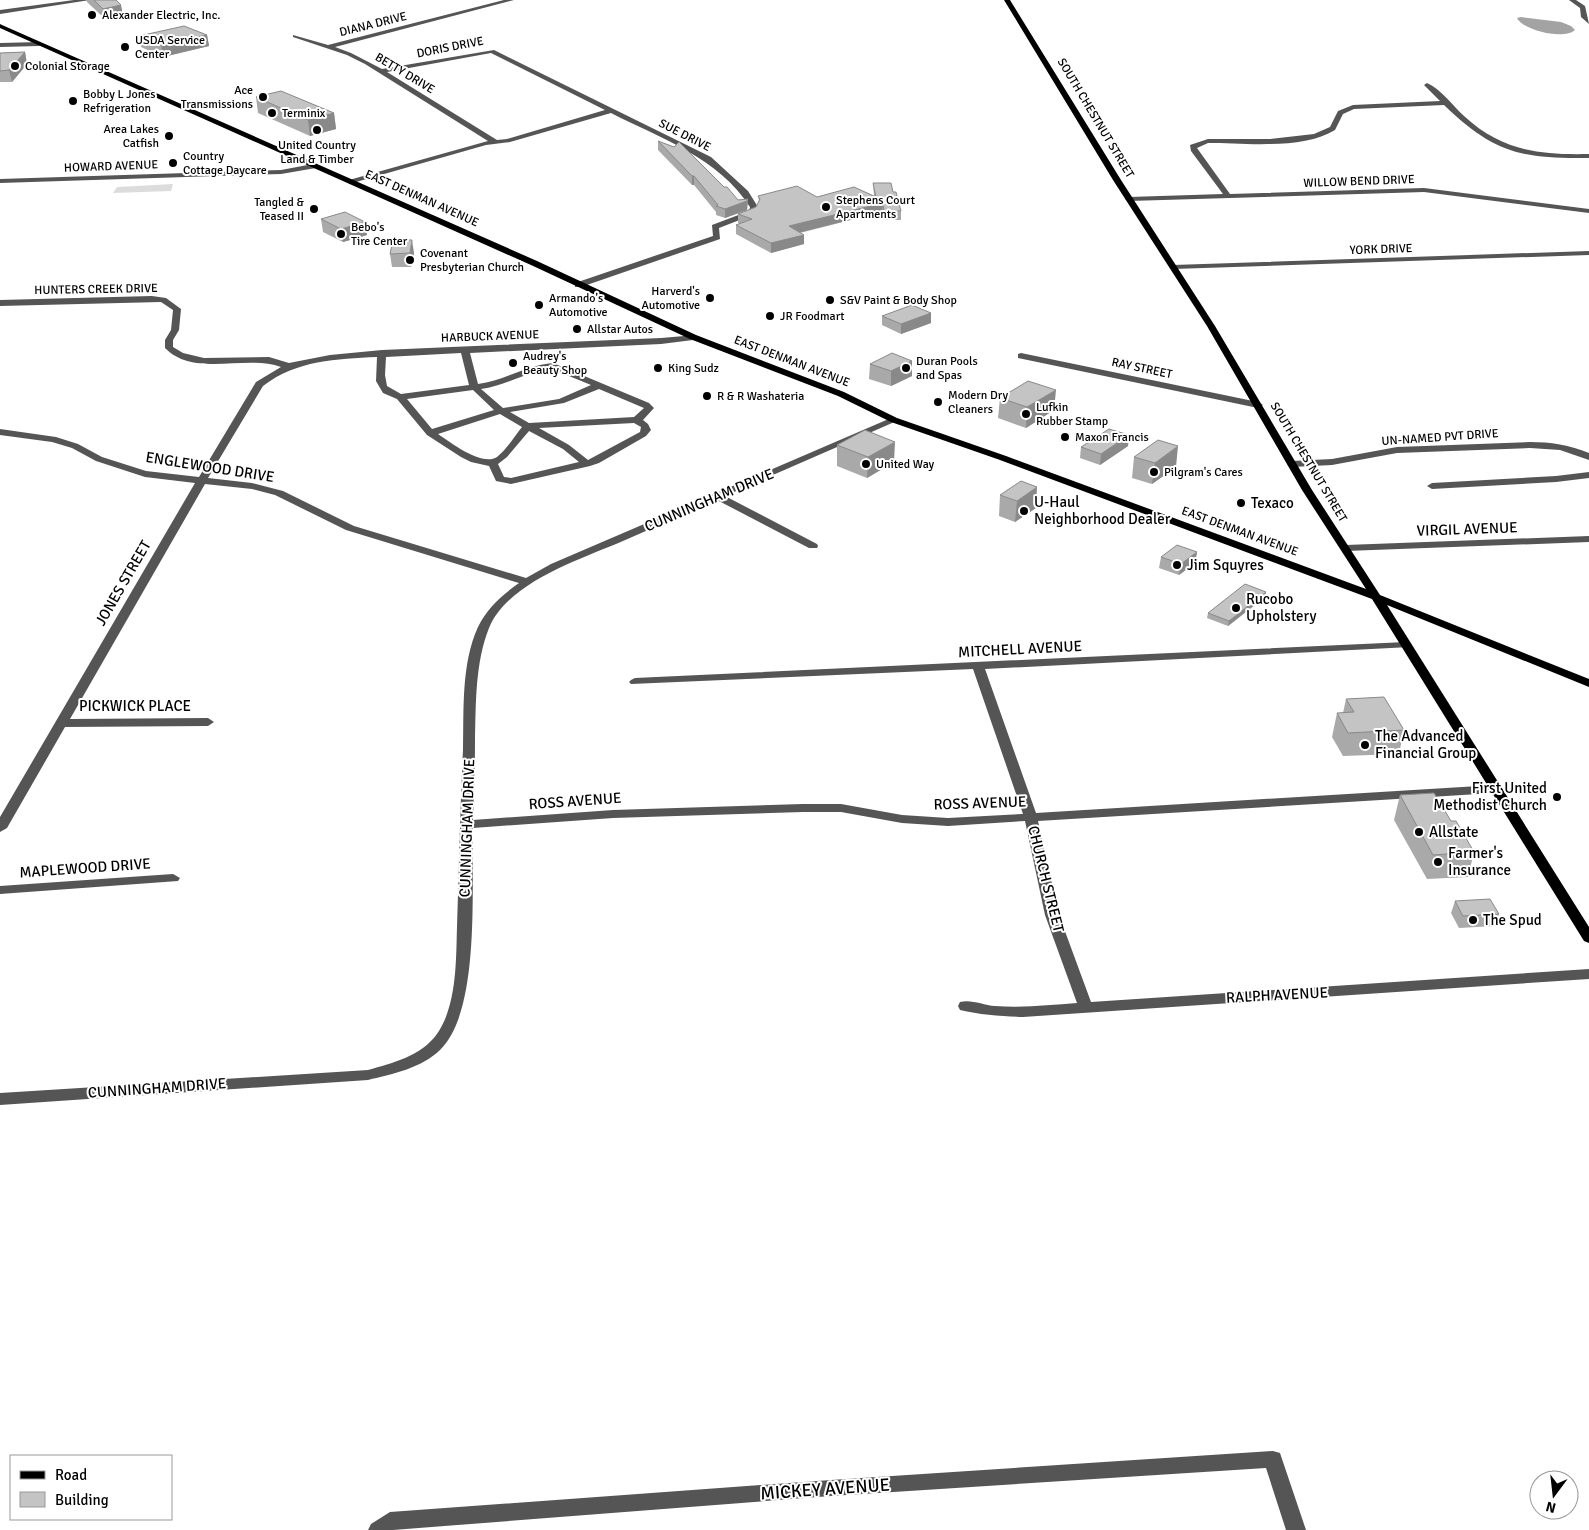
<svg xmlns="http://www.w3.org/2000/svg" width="1589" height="1530" font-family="Signika,sans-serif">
	<rect width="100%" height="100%" fill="#fff"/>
	<path fill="#dcdcdc" d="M173,184L171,191L113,193L117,187Z"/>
	<path fill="#a3a3a3" d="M1521,17L1561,22L1571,26L1575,30C1564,40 1524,31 1517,18Z"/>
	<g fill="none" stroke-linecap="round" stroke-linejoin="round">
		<path fill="#555" fill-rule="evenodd" d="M74,0H90L0,14V10Z
			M504,0H514L335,47L351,53L382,69L494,50L711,157L748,191L758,207L755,214L719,228L720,239L581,287H575V283L713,236L712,225L749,211L750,207C719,158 660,138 611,113L510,142L486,145L349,184V180L488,141L365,64L347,55L293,37V35L328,45ZM491,53L605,110L507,139L497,140L387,72Z
			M1569,0H1576L1585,6L1589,24L1581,17L1580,8Z
			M0,43L39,42L42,44L39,46L0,47Z
			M1427,83C1441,89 1453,106 1464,116C1502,151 1539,155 1589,154V158C1521,159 1494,153 1444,105L1354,109L1343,114L1335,130C1303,150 1245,143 1208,143L1197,148L1230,194L1424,188L1589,209V213L1424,192L1129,201L1125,199L1129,197L1223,194L1191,151L1190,145L1208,139H1270L1314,134L1330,127L1338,111L1353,105L1440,101L1424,85Z
			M313,164H316V168L281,174L0,183V179L281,170Z
			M1589,251V255L1173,269L1169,267L1173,265Z
			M152,296L166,298L181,309L179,330L173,340V347L183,353L204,358L269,357L289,363L330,355L382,350L661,338L696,335L697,337L693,340L661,344L470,353L478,384C504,381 526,365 553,363L649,403L654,408L643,420L648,424L651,430L646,436L599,463L590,466L511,484L496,481L489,466L471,462L461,457L427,435L397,399L383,393L376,381L377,357C336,359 297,360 263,386L208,478L252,483L283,491L354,526L526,578L551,564L891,418L894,417L899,420L725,496L817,544L818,546L817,548H809L717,500C686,514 654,527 623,541C581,559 508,582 489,628C475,663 476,704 475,741C475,767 474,794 473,820L613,810L803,804H841L902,815L948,818L1023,814L973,669L631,684L629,682L631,680L635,678L1406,642L1410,643L1412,645L1410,647L985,669L1036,813L1495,785L1501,789L1495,793L1038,821L1059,915L1091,1002L1589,969V979L1023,1017C1002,1016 980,1015 960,1010L958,1006L960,1002C971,999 983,1005 995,1006C1022,1008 1050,1005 1077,1003L1045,915L1025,821L948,826L902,823L841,812H803L613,818L473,828C471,885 481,1008 441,1049C422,1068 393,1074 368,1080L0,1105V1093L368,1070C393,1063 421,1056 437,1034C457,1005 456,961 457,927C459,868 460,809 463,750C464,710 461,664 478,627C487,608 502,595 519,583L346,530L275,495L252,489L205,484L70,719L208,718L214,722L208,726L65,727L7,828L0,832V817L195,483L145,477L96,461L72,448L52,442L0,435V429L56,437L78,444L102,457L146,471L199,477L256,382L281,367C246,354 194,378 165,348V340L171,330L173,310L161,302L0,306V300ZM461,353L469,385L401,394L387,386L385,375L386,357ZM552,369L591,385L559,399L503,408L481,389C506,386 527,371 552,369ZM599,389L644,408L634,417L529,423L510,412L564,403ZM473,390L494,410L432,429L407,399ZM500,414L522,427C514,437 507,449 497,457C482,467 450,442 438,434ZM634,423L641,427L640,432L588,460L569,445L539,428ZM529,431L563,449L579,462L511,478L504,477L498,464L507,457Z
			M1021,353L1258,402L1263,405L1258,408L1018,358V354Z
			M1530,442C1550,442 1570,445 1589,453V460L1560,450L1530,448L1397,453L1332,465L1292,467L1287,464L1292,461L1332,459L1397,447Z
			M1589,472V478L1556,482L1432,489L1427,486L1432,483L1556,476Z
			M1589,536V542L1346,551L1341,548L1346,545Z
			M173,874L180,878L178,881L0,894V886Z
			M1273,1451L1280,1453L1282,1459L1306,1530H1286L1266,1468L831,1496L393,1530H368L371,1524L390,1512L831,1480Z"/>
		<path fill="#000" fill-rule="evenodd" d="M1004,0H1010L1121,180L1215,326L1312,490L1380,595L1589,679V687L1387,605L1589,927V943L1584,941L1372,599L1000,460L891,422L838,396L690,339L531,265L0,28V24L2,25L537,261L696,335L844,392L897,418L1006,456L1366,589L1302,490L1207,326L1113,180Z"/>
	</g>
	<path fill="#a9a9a9" d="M87,0H116L123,15L105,19L87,2Z
		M207,35L209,46L163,57L141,47L139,36Z
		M25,52L27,64L12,82H0V53Z
		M256,97L334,113L336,129L310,136L258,113Z
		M658,141L674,147L724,187L738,200L748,199L747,210L725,218L716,215V212L694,185H692L658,150Z
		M873,183L893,192L901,211V220H884L882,212L800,233L804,244L771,253L736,234V225L740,224L738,223V214L756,207L759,201L758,196L817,197L874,196Z
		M321,219L365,222L367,235L343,242L323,232Z
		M414,253L411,267H392L390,254Z
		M931,313V323L901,334L882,325V316Z
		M912,361V376L891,386L869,379L870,364Z
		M1000,398L1054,410L1026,428L998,418Z
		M1129,435L1128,446L1100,465L1080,458L1081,447Z
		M837,445L894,462L867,478L837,466Z
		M1134,457L1176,467L1152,484L1132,478Z
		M1000,495L1036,508L1015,522L999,516Z
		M1197,552L1195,563L1179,575L1159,568L1161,557Z
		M1266,592L1265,597L1228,626L1207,618L1208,613Z
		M1346,699L1404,730L1399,754L1343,756L1332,737L1337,713H1343Z
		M1400,795L1451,821L1474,852L1468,877L1427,879L1394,820Z
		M1455,901L1499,914L1495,926L1459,928L1451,913Z"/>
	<path fill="#898989" d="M121,5L123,15L105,19L103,9Z
		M207,35L209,46L163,57L161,45Z
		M25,52L27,64L12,82L9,70Z
		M334,113L336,129L310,136L308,120Z
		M692,176H694V185H692Z
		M748,199L747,210L725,218V209Z
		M883,203L882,212L789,235V226Z
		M365,222L367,235L343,242L341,229Z
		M804,235V244L771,253V243Z
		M412,240L414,253L411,267L410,253Z
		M931,313V323L901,334V324Z
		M912,361V376L891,386V371Z
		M1056,390L1054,410L1026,428L1027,407Z
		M1129,435L1128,446L1100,465L1101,454Z
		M895,442L894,462L867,478L868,457Z
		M1178,446L1176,467L1152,484L1155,463Z
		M1037,487L1036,508L1015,522L1017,501Z
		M1197,552L1195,563L1179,575L1181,564Z
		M1266,592L1265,597L1228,626L1229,621Z"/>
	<path fill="#c4c4c4" stroke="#898989" d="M94,0H116L121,5L103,9Z
		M184,26L207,35L161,45L139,36Z
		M25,52L9,70L0,71V53Z
		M281,91L334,113L308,120L256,97Z
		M658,141L674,147L679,142L724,187H727L738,200L748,199L747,201L725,209L716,206L718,205L694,176H692Z
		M873,183H891L893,192H896L901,211H884L883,203L789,226L804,235L771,243L736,225L752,219L738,214L756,207L760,199L758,196L797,186L817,197L854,187L876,197Z
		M345,212L365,222L341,229L321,219Z
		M393,240H412L410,253L390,254Z
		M912,305L931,313L901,324L882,316Z
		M892,353L912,361L891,371L870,364Z
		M1028,381L1056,390L1027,407L1000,398Z
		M1109,429L1129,435L1101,454L1081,447Z
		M865,430L895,442L868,457L837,445Z
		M1158,440L1178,446L1155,463L1134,457Z
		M1021,481L1037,487L1017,501L1000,495Z
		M1177,545L1197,552L1181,564L1161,557Z
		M1245,584L1266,592L1229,621L1208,613Z
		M1384,697L1404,730L1348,733L1337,713L1354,712L1346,699Z
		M1434,793L1451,821H1456L1474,852L1433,855L1400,795Z
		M1490,899L1499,914L1463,916L1455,901Z"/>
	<g fill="#000" stroke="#fff" stroke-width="2">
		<circle cx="92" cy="15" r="5"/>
		<circle cx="125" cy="47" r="5"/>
		<circle cx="15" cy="66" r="5"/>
		<circle cx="263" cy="97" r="5"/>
		<circle cx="73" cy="101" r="5"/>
		<circle cx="272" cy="113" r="5"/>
		<circle cx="317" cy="130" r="5"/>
		<circle cx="169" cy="136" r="5"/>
		<circle cx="173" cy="163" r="5"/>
		<circle cx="826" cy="207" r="5"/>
		<circle cx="314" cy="209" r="5"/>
		<circle cx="341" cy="234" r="5"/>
		<circle cx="410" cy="260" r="5"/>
		<circle cx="710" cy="298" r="5"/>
		<circle cx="830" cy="300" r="5"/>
		<circle cx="539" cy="305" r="5"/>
		<circle cx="770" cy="316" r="5"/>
		<circle cx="577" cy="329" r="5"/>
		<circle cx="513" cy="363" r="5"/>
		<circle cx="658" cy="368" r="5"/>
		<circle cx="906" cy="368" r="5"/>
		<circle cx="707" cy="396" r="5"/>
		<circle cx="938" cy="402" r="5"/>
		<circle cx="1026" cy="414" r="5"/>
		<circle cx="1065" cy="437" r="5"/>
		<circle cx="866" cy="464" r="5"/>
		<circle cx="1154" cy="472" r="5"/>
		<circle cx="1241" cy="503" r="5"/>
		<circle cx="1024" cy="511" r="5"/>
		<circle cx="1177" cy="565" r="5"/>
		<circle cx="1236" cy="608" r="5"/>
		<circle cx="1365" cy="745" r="5"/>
		<circle cx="1557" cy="797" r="5"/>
		<circle cx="1419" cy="832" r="5"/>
		<circle cx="1438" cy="862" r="5"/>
		<circle cx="1473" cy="920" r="5"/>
	</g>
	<g text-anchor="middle" stroke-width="4" stroke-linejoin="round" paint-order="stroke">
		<g font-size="12" fill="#000" stroke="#fff" text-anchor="start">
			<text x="102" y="19">Alexander Electric, Inc.</text>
			<text x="135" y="44">USDA Service<tspan x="135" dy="14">Center</tspan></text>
			<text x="25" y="70">Colonial Storage</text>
			<text x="253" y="94" text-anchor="end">Ace<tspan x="253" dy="14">Transmissions</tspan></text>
			<text x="83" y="98">Bobby L Jones<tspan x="83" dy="14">Refrigeration</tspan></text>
			<text x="282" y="117">Terminix</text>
			<text x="159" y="133" text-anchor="end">Area Lakes<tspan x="159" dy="14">Catfish</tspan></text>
			<text x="317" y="149" text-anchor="middle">United Country<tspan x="317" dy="14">Land &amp; Timber</tspan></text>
			<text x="183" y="160">Country<tspan x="183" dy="14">Cottage Daycare</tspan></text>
			<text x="836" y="204">Stephens Court<tspan x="836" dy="14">Apartments</tspan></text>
			<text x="304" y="206" text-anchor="end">Tangled &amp;<tspan x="304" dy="14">Teased II</tspan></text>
			<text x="351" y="231">Bebo's<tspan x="351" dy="14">Tire Center</tspan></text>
			<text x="420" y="257">Covenant<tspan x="420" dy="14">Presbyterian Church</tspan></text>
			<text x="700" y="295" text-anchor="end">Harverd's<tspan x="700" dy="14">Automotive</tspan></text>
			<text x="549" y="302">Armando's<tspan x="549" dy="14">Automotive</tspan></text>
			<text x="840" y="304">S&amp;V Paint &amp; Body Shop</text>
			<text x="780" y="320">JR Foodmart</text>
			<text x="587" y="333">Allstar Autos</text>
			<text x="523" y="360">Audrey's<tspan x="523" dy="14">Beauty Shop</tspan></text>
			<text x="916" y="365">Duran Pools<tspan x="916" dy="14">and Spas</tspan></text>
			<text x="668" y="372">King Sudz</text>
			<text x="948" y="399">Modern Dry<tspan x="948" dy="14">Cleaners</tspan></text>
			<text x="717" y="400">R &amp; R Washateria</text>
			<text x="1036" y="411">Lufkin<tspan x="1036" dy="14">Rubber Stamp</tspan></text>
			<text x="1075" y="441">Maxon Francis</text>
			<text x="876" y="468">United Way</text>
			<text x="1164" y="476">Pilgram's Cares</text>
		</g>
		<g font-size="12" fill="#000" stroke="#fff">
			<text transform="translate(373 24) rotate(-14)" y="4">DIANA DRIVE</text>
			<text transform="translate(450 47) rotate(-11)" y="4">DORIS DRIVE</text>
			<text transform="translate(405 73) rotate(31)" y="4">BETTY DRIVE</text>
			<text transform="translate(1096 118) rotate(59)" y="4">SOUTH CHESTNUT STREET</text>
			<text transform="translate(685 135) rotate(27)" y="4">SUE DRIVE</text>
			<text transform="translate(111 166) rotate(-2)" y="4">HOWARD AVENUE</text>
			<text transform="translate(1359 181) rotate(-2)" y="4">WILLOW BEND DRIVE</text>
			<text transform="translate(422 198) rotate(24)" y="4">EAST DENMAN AVENUE</text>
			<text transform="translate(1381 249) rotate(-2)" y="4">YORK DRIVE</text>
			<text transform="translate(96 289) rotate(-1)" y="4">HUNTERS CREEK DRIVE</text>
			<text transform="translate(490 336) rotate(-2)" y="4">HARBUCK AVENUE</text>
			<text transform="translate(792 361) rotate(21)" y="4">EAST DENMAN AVENUE</text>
			<text transform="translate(1142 368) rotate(12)" y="4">RAY STREET</text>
			<text transform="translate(1440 437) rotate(-4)" y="4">UN-NAMED PVT DRIVE</text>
			<text transform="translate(1309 462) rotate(59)" y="4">SOUTH CHESTNUT STREET</text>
			<text transform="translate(1240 531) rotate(20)" y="4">EAST DENMAN AVENUE</text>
		</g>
		<g font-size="15" fill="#000" stroke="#fff">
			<text transform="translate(210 467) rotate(9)" y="5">ENGLEWOOD DRIVE</text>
			<text transform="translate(709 500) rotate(-23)" y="5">CUNNINGHAM DRIVE</text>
			<text transform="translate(1467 529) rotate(-2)" y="5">VIRGIL AVENUE</text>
			<text transform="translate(123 583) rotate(-60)" y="5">JONES STREET</text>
			<text transform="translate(1020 649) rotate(-3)" y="5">MITCHELL AVENUE</text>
			<text x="135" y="711">PICKWICK PLACE</text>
			<text transform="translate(575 801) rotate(-4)" y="5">ROSS AVENUE</text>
			<text transform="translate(980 803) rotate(-2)" y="5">ROSS AVENUE</text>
			<text transform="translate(467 828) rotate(-88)" y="5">CUNNINGHAM DRIVE</text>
			<text transform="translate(85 868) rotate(-4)" y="5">MAPLEWOOD DRIVE</text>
			<text transform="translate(1046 879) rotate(76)" y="5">CHURCH STREET</text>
			<text transform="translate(1277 995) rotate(-3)" y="5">RALPH AVENUE</text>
			<text transform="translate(157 1088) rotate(-4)" y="5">CUNNINGHAM DRIVE</text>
		</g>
		<g font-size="15" fill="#000" stroke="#fff" text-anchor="start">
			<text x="1034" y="507">U-Haul<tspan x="1034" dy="17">Neighborhood Dealer</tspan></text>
			<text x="1251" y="508">Texaco</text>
			<text x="1187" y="570">Jim Squyres</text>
			<text x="1246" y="604">Rucobo<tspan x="1246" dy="17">Upholstery</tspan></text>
			<text x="1375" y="741">The Advanced<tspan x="1375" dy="17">Financial Group</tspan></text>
			<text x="1547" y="793" text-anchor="end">First United<tspan x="1547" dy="17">Methodist Church</tspan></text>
			<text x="1429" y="837">Allstate</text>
			<text x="1448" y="858">Farmer's<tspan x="1448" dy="17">Insurance</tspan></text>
			<text x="1483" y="925">The Spud</text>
		</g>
		<g font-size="18" fill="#000" stroke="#fff">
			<text transform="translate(825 1489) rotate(-4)" y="6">MICKEY AVENUE</text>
		</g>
	</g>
	<rect x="10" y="1455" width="162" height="65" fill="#ffffff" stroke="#999999"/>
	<rect x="20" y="1471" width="25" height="8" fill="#000000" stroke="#999999"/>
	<text x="55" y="1480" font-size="15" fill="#000000">Road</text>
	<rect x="20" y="1492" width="25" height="15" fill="#c4c4c4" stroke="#999999"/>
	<text x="55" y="1505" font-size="15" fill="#000000">Building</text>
	<g transform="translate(1554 1495) rotate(195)"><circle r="24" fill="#ffffff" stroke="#999999"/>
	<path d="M0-4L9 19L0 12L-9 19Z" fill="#000000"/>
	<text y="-8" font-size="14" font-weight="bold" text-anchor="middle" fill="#000000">N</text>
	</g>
</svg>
